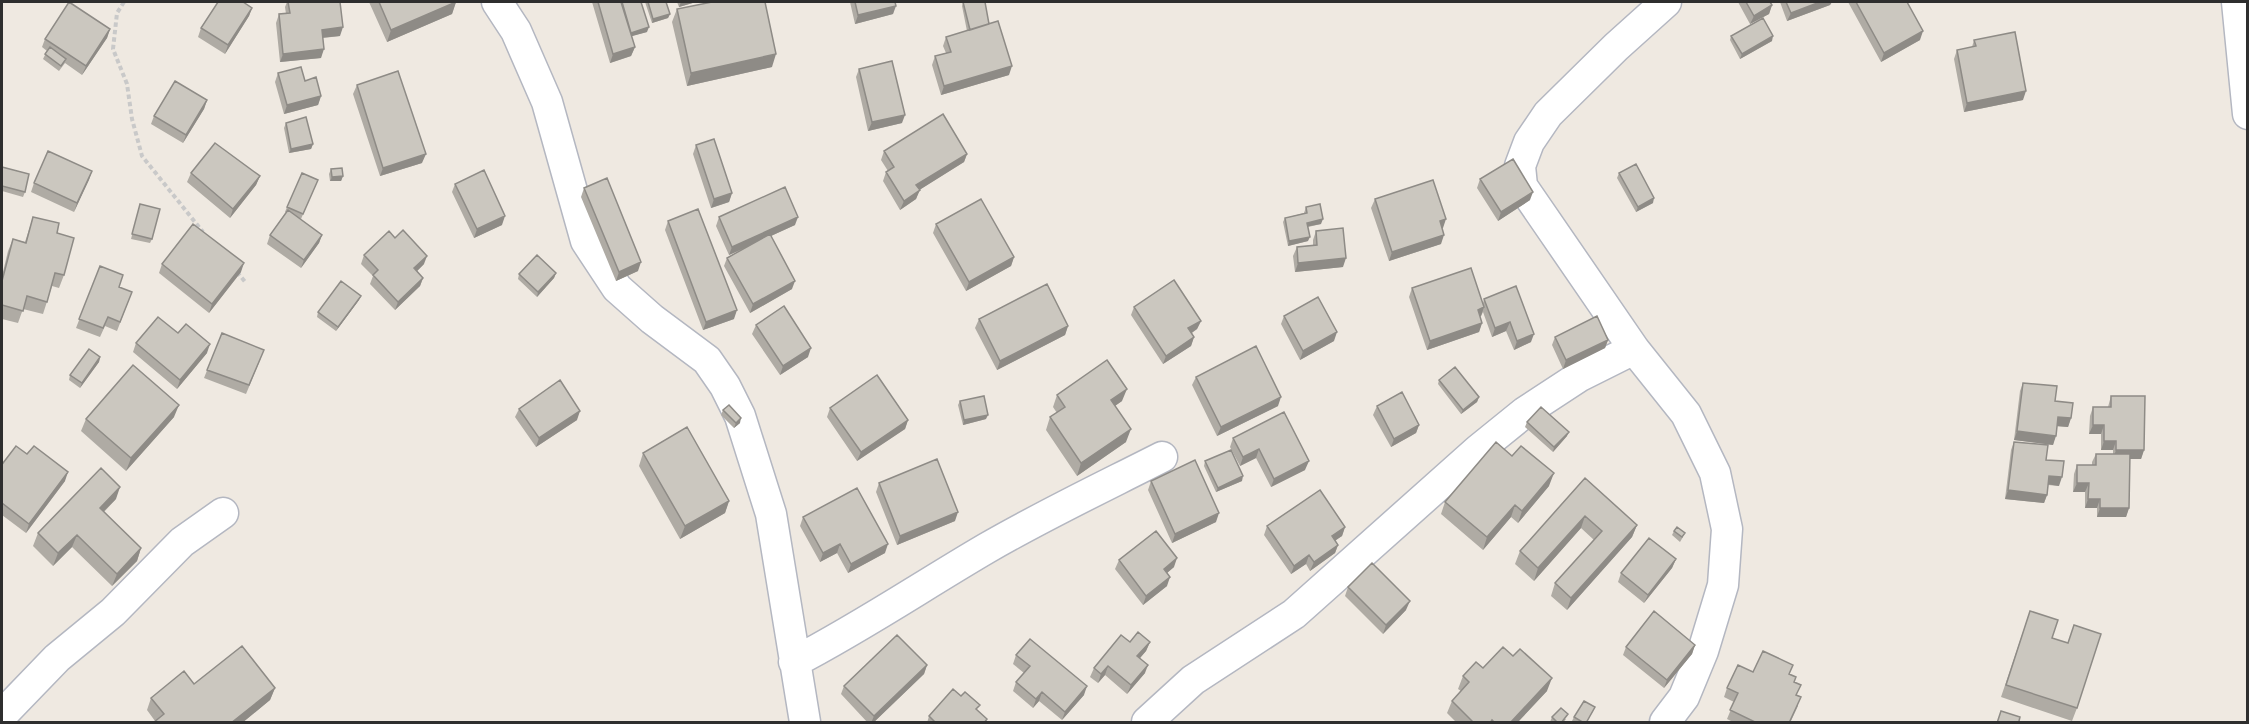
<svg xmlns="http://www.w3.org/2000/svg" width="2249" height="724" font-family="Mulish,sans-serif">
	<rect width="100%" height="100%" fill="#efe9e1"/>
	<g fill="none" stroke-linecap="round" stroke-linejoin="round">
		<defs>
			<path id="minor" d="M497,2L516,31L547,102L586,241L617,288L652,319L707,360L725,386L740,416L771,514L805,722
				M2237,2L2248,114
				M794,662C860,628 922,586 987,548C1044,515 1103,487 1162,457
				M2,715L57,658L113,612L182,542L223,513
				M1147,722L1193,680L1294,614L1478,450L1525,412L1580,376L1634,349
				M1665,722L1684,697L1703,651L1723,585L1727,529L1715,473L1686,414L1634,349L1522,186L1520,166L1529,142L1548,114L1616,47L1666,2"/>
		</defs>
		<use href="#minor" stroke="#b4b7c1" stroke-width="33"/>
		<path stroke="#c9c9c9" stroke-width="4" stroke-dasharray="4.5 3" stroke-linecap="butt" d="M124,2L117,13L113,49L127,84L132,119L142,156L203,232
			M237,272L246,283"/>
		<use href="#minor" stroke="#fff" stroke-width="30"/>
	</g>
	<path fill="#afaba4" d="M287,2H340V36L323,38L321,58L280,62L276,23L279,14H286L285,7Z
		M369,2H456L452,14L387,42Z
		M592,2H641L647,32L631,36L635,47L631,56L610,63Z
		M645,2H666L670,14L668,18L652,23Z
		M677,2H696L679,7Z
		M850,2H895L893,14L855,24Z
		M963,2L989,24L1009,75L941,95L932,65L935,56L946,53L943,46L946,37L967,31L962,6Z
		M1738,2H1770L1772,5L1769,14L1750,24Z
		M1780,2H1832L1830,5L1787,21Z
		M1848,2H1907L1920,40L1881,62Z
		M252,8L249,16L225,54L198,37L201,28Z
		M677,9L772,67L687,86L672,22Z
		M110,29L107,38L82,75L65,63L59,71L43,59L47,51L42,47L45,39Z
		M1731,36L1772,41L1740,59L1730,40Z
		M1974,40L2023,100L1964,112L1954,59L1957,50L1972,47Z
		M859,69L902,123L868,131L856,77Z
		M278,73L305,81L321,96L318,105L284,114L275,82Z
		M357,85L422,163L380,176L353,94Z
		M207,100L204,109L183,143L151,124L154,116Z
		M286,123L313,144L311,149L289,153L284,128Z
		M696,145L732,193L729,202L711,208L693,154Z
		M884,151L967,154L964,162L919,190L916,199L900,210L883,181L886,172L888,171L881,160Z
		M2,167L25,192L23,197L2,191Z
		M331,169L343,176L341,181H330L329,174Z
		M92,171L74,212L31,192L34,183Z
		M191,173L260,176L256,185L230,218L187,182Z
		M1619,173L1653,203L1636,212L1617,178Z
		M1480,179L1530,200L1498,221L1477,188Z
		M318,180L301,219L297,217L322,235L319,243L301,268L267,244L270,235L286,212H285L287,207Z
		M455,184L502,225L474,238L452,192Z
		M584,188L638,271L616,281L581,197Z
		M1375,199L1443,228H1442L1441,244L1389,261L1371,208Z
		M140,204L152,239L150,243L131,239Z
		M1306,207L1321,224L1308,227V241L1288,246L1283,222L1285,218L1304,213Z
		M33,217L57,233L64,275L59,288L52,286L43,314L23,309L18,323L2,319V276L8,251L13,239L25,242Z
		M719,217L795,225L771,236L792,289L750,313L724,266L727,258L743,249L729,255L716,226Z
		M668,221L734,319L703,330L665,230Z
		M936,224L1014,257L1011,266L966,291L933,233Z
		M1316,231L1343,267L1295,272L1293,256L1297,247L1313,245V240Z
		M395,238L424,264L417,271L423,278L420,286L395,310L370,284L373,276L361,264L364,255Z
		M162,264L241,272L209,313L159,273Z
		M100,266L119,287L132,292L117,331L105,326L100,337L76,328Z
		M556,273L554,278L537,297L518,279L519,274Z
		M1412,288L1483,303L1484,299L1531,342L1514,350L1506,331L1492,337L1483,312L1481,316L1480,317L1482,323L1479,332L1427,350L1409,297Z
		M359,300L336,331L317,317L318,312Z
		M1134,307L1201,321L1197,329L1192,333L1194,337L1191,346L1163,364L1131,315Z
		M1284,316L1334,341L1300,360L1281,324Z
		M979,319L1068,326L1065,335L997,370L975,328Z
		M756,325L808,357L780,375L752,334Z
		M178,333L207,353L177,389L133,352L136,343Z
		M222,333L261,358L246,394L204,378Z
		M1555,337L1608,340L1605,348L1563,369L1552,345Z
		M100,357L99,362L80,388L69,380L70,375Z
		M1196,377L1278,406L1217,436L1192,385Z
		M1439,380L1479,397L1477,402L1461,414L1438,384Z
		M2023,383L2055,401L2071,418L2068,427L2057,426L2053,445L2014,440L2020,391Z
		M1057,395L1122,401L1115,406L1126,442L1077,476L1046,430L1050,417L1057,413L1053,407Z
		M2111,396L2144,450L2141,459H2130L2129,508L2126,517H2097V508H2085V492H2073L2074,474L2077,465H2092V462L2096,454H2113V450H2101V434H2089L2090,416L2093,407H2108Z
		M960,401L986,419L963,425L958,405Z
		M1377,406L1419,425L1416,433L1391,447L1373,415Z
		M830,408L908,420L905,429L857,461L827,417Z
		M519,409L577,420L536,447L515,417Z
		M723,410L740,423L734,428L721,415Z
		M174,417L126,471L81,431L86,419Z
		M1527,422L1567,436L1553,452L1525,427Z
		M1233,438L1305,470L1271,487L1256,458L1240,466L1230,447Z
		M2014,442L2046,460L2059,486L2048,485L2047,495L2044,503L2005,499L2011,450Z
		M643,453L729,501L725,513L680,539L639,466Z
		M1205,461L1242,481L1216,492L1204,466Z
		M2,462L65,481L26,533L2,515Z
		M1585,478L1637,525L1632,537L1567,610L1551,596L1555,583L1594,540L1581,528L1534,581L1515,564L1520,551Z
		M1151,481L1216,522L1172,543L1148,490Z
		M879,483L955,521L897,545L876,492Z
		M1549,486L1518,523L1511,517L1483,550L1441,514L1445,502Z
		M116,499L104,512L141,548L137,561L112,586L72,547L53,566L33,546L38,533Z
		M803,517L885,553L848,573L837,553L820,562L800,526Z
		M1267,526L1345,527L1342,536L1335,540L1338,545L1335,553L1310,571L1306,564L1291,574L1264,535Z
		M1674,531L1683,537L1680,542L1672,535Z
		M1676,559L1672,568L1644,603L1618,582L1621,573Z
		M1119,560L1174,567L1167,573V586L1143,605L1115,569Z
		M1348,587L1406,610L1383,634L1345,596Z
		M2030,611L2052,638L2077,708L2072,721L2001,697Z
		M1130,642H1150L1146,651L1140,658L1145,673L1127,694L1105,675L1098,683L1090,677L1094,668Z
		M1695,645L1692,654L1664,688L1623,655L1626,647Z
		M1016,655L1084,695L1062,720L1039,701L1033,708L1013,691L1016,682L1024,673L1013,664Z
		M927,665L924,674L873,723H868L841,694L844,686Z
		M1483,668L1547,691L1517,723H1457L1447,713L1452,701L1461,691L1458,689L1463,676Z
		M1753,672L1790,674L1794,682L1798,706L1790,723H1735L1727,719L1734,702L1724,697L1727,688Z
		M194,684L275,688L270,700L242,723H153L155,721L147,710L151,698Z
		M978,711L987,719L985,723H927L929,716Z
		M1593,711L1586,723H1574L1572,721L1574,717Z
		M1552,717L1566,719L1563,723H1551L1550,722Z"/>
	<path fill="#8e8b86" d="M456,2L452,14L387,42L391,30Z
		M681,2H696L679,7Z
		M1820,2H1832L1830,5L1787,21L1791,13Z
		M1772,5L1769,14L1750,24L1754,16Z
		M896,6L893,14L855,24L858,15Z
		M252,8L249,16L225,54L228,45Z
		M670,14L668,18L652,23L653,19Z
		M343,27L340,36L319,38L322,30Z
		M649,27L647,32L629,37L631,33Z
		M110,29L107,38L82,75L86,66Z
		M1923,31L1920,40L1881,62L1884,53Z
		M1773,36L1772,41L1740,59L1742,54Z
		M635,47L631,56L610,63L613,54Z
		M324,49L321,58L280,62L283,54Z
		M776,54L772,67L687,86L691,73Z
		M1012,66L1009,75L941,95L944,86Z
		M2026,91L2023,100L1964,112L1967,103Z
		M321,96L318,105L284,114L287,105Z
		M207,100L204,109L183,143L186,135Z
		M905,115L902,123L868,131L872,122Z
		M313,144L311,149L289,153L291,149Z
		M426,154L422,163L380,176L383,168Z
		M967,154L964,162L913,194L916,185Z
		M92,171L89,180L74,212L77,203Z
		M260,176L256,185L230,218L233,209Z
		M343,176L341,181H330L332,177Z
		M920,190L916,199L900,210L904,201Z
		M1533,192L1530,200L1498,221L1501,212Z
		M732,193L729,202L711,208L714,199Z
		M1654,198L1653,203L1636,212L1638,207Z
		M505,216L502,225L474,238L477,229Z
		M798,217L795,225L729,255L732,247Z
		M1323,219L1321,224L1305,227L1307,223Z
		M1446,219L1443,228L1437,230L1440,221Z
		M322,235L319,243L301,268L304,260Z
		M1444,235L1441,244L1389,261L1392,252Z
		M1310,237L1308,241L1288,246L1289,241Z
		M427,256L424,264L411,277L414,268Z
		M1014,257L1011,266L966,291L969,282Z
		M1346,258L1343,267L1295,272L1298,263Z
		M641,262L638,271L616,281L619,272Z
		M244,263L241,272L209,313L212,304Z
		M556,273L554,278L537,297L538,292Z
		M423,278L420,286L395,310L398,302Z
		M795,281L792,289L750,313L753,304Z
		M361,296L359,300L336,331L338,327Z
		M1484,307L1481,316L1475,319L1478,310Z
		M737,310L734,319L703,330L706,322Z
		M1201,321L1197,329L1185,337L1188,328Z
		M1510,322L1506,331L1492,337L1495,328Z
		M1482,323L1479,332L1427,350L1430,341Z
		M1068,326L1065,335L997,370L1000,361Z
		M1337,332L1334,341L1300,360L1303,351Z
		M1534,334L1531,342L1514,350L1517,341Z
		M1194,337L1191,346L1163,364L1166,356Z
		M1608,340L1605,348L1563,369L1566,360Z
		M210,344L207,353L177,389L180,380Z
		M811,348L808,357L780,375L783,366Z
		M100,357L99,362L80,388L82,383Z
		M1127,389L1122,401L1106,412L1111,400Z
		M1281,397L1278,406L1217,436L1221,427Z
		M1479,397L1477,402L1461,414L1463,410Z
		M179,405L174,417L126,471L131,458Z
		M580,411L577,420L536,447L539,438Z
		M988,415L986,419L963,425L964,420Z
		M2058,417L2071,418L2068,427L2055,426Z
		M741,418L740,423L734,428L736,423Z
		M908,420L905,429L857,461L861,452Z
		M1419,425L1416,433L1391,447L1394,439Z
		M2093,425H2104L2101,434H2089Z
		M1131,429L1126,442L1077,476L1081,463Z
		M2017,431L2056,436L2053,445L2014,440Z
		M1569,432L1567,436L1553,452L1554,447Z
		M2104,441H2116L2113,450H2101Z
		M1259,449L1256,458L1240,466L1243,457Z
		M2116,450H2144L2141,459H2113Z
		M1309,461L1305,470L1271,487L1274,479Z
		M68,472L65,481L26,533L29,524Z
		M1554,473L1549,486L1518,523L1522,511Z
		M1243,476L1242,481L1216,492L1218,488Z
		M2049,476L2062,477L2059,486L2046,484Z
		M2077,483H2089L2085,492H2073Z
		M120,487L116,499L95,520L100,508Z
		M2008,490L2047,495L2044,503L2005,499Z
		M2088,499H2100L2097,508H2085Z
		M729,501L725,513L680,539L685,526Z
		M1515,505L1511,517L1483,550L1487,537Z
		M2100,508H2129L2126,517H2097Z
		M958,512L955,521L897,545L900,536Z
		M1219,513L1216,522L1172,543L1175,534Z
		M1585,516L1581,528L1534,581L1538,568Z
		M1637,525L1632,537L1567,610L1571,598Z
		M1345,527L1342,536L1329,545L1332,536Z
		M77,535L72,547L53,566L58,553Z
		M840,544L837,553L820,562L823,553Z
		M888,544L885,553L848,573L851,564Z
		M1338,545L1335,553L1310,571L1314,562Z
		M141,548L137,561L112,586L117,574Z
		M1309,555L1306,564L1291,574L1294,566Z
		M1177,558L1174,567L1161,578L1164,569Z
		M1676,559L1672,568L1644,603L1648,595Z
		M1170,577L1167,586L1143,605L1146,596Z
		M1410,601L1406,610L1383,634L1386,625Z
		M1150,642L1146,651L1134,665L1137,656Z
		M1695,645L1692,654L1664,688L1667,680Z
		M927,665L924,674L873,723H871L874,716Z
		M1148,665L1145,673L1127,694L1131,685Z
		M1108,666L1105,675L1098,683L1101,674Z
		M1552,678L1547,691L1517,723H1510Z
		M1087,686L1084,695L1062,720L1065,712Z
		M275,688L270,700L242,723H231Z
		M1042,692L1039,701L1033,708L1036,699Z"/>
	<path fill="#cbc7bf" stroke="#8e8b86" stroke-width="1.5" d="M69,2L110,29L86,66L45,39Z
		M218,2H243L252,8L228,45L201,28Z
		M288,2H340L343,27L322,30L324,49L283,54L279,14L290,13Z
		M379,2H456L391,30Z
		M598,2H621L635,47L613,54Z
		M622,2H641L649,27L631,33Z
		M648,2H666L670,14L653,19Z
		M712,2H765L776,54L691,73L677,9Z
		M855,2H895L896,6L858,15Z
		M963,2H985L989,24L970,30Z
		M1746,2H1770L1772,5L1754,16Z
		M1786,2H1820L1791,13Z
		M1856,2H1907L1923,31L1884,53Z
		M1763,18L1773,36L1742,54L1731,36Z
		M998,21L1012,66L944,86L935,56L951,52L946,37Z
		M2015,32L2026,91L1967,103L1957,50L1976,46L1974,40Z
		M50,47L66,59L61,66L45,54Z
		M892,61L905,115L872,122L859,69Z
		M301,67L305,81L316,77L321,96L287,105L278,73Z
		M398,71L426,154L383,168L357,85Z
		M175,81L207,100L186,135L154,116Z
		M943,114L967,154L916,185L920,190L904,201L886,172L894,167L884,151Z
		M306,117L313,144L291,149L286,123Z
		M714,139L732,193L714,199L696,145Z
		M215,143L260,176L233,209L191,173Z
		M48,151L92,171L77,203L34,183Z
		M1513,159L1533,192L1501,212L1480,179Z
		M1636,164L1654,198L1638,207L1619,173Z
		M2,167L29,174L25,192L2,186Z
		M342,168L343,176L332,177L331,169Z
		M484,170L505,216L477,229L455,184Z
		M302,173L318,180L303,214L287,207Z
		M607,178L641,262L619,272L584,188Z
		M1433,180L1446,219L1440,221L1444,235L1392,252L1375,199Z
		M785,187L798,217L732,247L719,217Z
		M981,199L1014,257L969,282L936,224Z
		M140,204L160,209L152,239L132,234Z
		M1320,204L1323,219L1307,223L1310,237L1289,241L1285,218L1307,213L1306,207Z
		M698,209L737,310L706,322L668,221Z
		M288,210L322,235L304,260L270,235Z
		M33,217L59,223L57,233L74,238L64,275L55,273L47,302L27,296L23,311L2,305V281L13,239L26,243Z
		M193,224L244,263L212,304L162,264Z
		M1343,228L1346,258L1298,263L1297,247L1317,245L1316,231Z
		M403,230L427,256L414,268L423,278L398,302L373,275L378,270L364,255L389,231L395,238Z
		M770,234L795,281L753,304L727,258Z
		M537,255L556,273L538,292L519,274Z
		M100,266L123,275L119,287L132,292L120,322L108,317L103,328L79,319Z
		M1471,268L1484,307L1478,310L1482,323L1430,341L1412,288Z
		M1174,280L1201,321L1188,328L1194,337L1166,356L1134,307Z
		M341,281L361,296L338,327L318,312Z
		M1047,284L1068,326L1000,361L979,319Z
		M1516,286L1534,334L1517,341L1510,322L1495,328L1484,299Z
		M1318,297L1337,332L1303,351L1284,316Z
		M784,306L811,348L783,366L756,325Z
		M1597,316L1608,340L1566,360L1555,337Z
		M158,317L178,333L186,324L210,344L180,380L136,343Z
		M222,333L264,350L249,385L207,370Z
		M1256,346L1281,397L1221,427L1196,377Z
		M89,349L100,357L82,383L70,375Z
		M1107,360L1127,389L1111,400L1131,429L1081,463L1050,417L1065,407L1057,395Z
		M133,365L179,405L131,458L86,419Z
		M1455,367L1479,397L1463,410L1439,380Z
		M877,375L908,420L861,452L830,408Z
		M560,380L580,411L539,438L519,409Z
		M2023,383L2057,386L2055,401L2073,403L2071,418L2058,417L2056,436L2017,431Z
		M1402,392L1419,425L1394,439L1377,406Z
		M984,396L988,415L964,420L960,401Z
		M2111,396H2145L2144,450H2116V441H2104V425H2093V407H2111Z
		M729,405L741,418L736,423L723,410Z
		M1541,407L1569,432L1554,447L1527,422Z
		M1284,412L1309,461L1274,479L1259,449L1243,457L1233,438Z
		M687,427L729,501L685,526L643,453Z
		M1496,442L1512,456L1521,446L1554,473L1522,511L1515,505L1487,537L1445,502Z
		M2014,442L2048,445L2046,460L2064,461L2062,477L2049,476L2047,495L2008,490Z
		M16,446L27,454L34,446L68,472L29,524L2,503V462L3,463Z
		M1231,450L1243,476L1218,488L1205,461Z
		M2096,454H2130L2129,508H2100V499H2088L2089,483H2077V465H2096Z
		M937,459L958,512L900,536L879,483Z
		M1195,460L1219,513L1175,534L1151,481Z
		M101,468L120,487L100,508L141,548L117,574L77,535L58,553L38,533Z
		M1585,478L1637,525L1571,598L1555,583L1602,531L1585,516L1538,568L1520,551Z
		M857,488L888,544L851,564L840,544L823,553L803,517Z
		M1320,490L1345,527L1332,536L1338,545L1314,562L1309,555L1294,566L1267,526Z
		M1677,527L1685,533L1682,537L1674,531Z
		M1156,531L1177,558L1164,569L1170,577L1146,596L1119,560Z
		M1649,538L1676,559L1648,595L1621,573Z
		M1372,563L1410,601L1386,625L1348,587Z
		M1654,611L1695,645L1667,680L1626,647Z
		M2030,611L2058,620L2052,638L2068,643L2074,625L2101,634L2077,708L2006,685Z
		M1138,632L1150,642L1137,656L1148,665L1131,685L1108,666L1101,674L1094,668L1121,635L1130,642Z
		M897,635L927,665L874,716L844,686Z
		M1030,639L1087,686L1065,712L1042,692L1036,699L1016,682L1030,666L1016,655Z
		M242,646L275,688L231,723H153L164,714L151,698L184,671L194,684Z
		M1503,647L1513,656L1520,649L1552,678L1510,723H1495L1492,720L1490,723H1474L1452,701L1469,682L1463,676L1476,662L1483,668Z
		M1763,651L1793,665L1789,674L1796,677L1794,682L1801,685L1796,695L1801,697L1789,723H1757L1730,710L1738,693L1727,688L1738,665L1753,672Z
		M953,689L961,696L965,692L980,705L976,709L987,719L984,723H936L929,716Z
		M1584,701L1595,707L1586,723H1584L1574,717Z
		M1561,708L1568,714L1561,723H1558L1552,717Z
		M2001,711L2020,717L2019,721L2022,723H1997Z"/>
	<rect width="2249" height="724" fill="none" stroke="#2e2e2e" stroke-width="6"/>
</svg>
